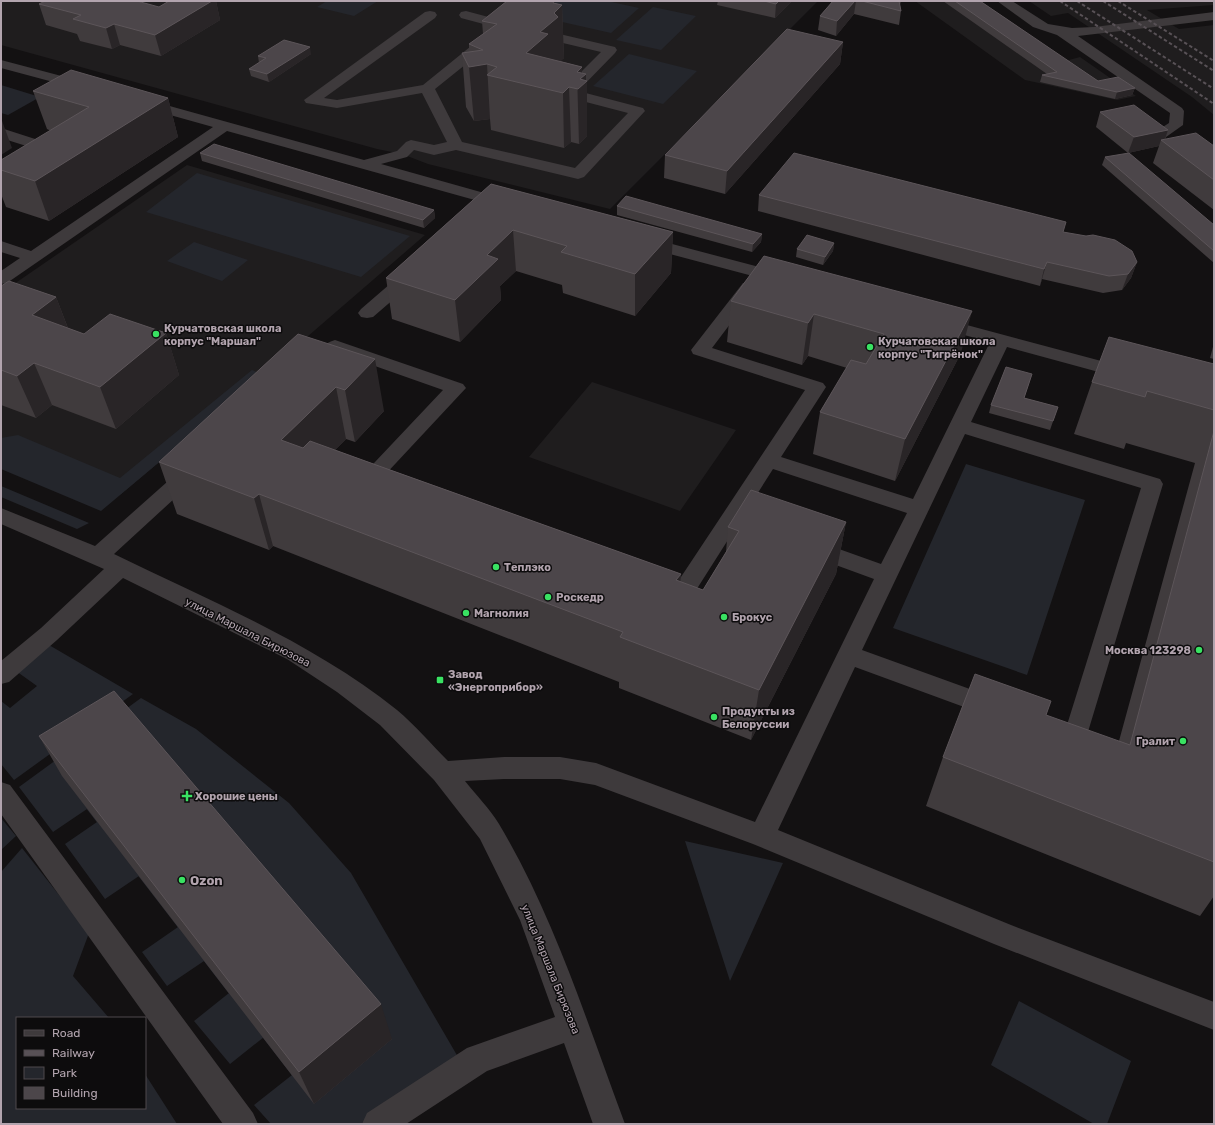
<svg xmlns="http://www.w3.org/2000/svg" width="1215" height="1125" font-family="Rubik,sans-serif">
	<rect width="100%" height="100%" fill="#131112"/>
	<path fill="#1f1d1e" d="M1,1H818L610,209L428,164L402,154L377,149L1,45Z
		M915,1H968L1058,63L1080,57L1136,96L1117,100L1025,80Z
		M1029,1H1214V5L1147,10L1179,29L1214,25V115L1192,97L1068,13L1051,16Z
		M187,165L425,235L263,375L121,494L1,443V293Z
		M592,382L736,430L680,511L529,457Z"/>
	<path fill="#24262c" d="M327,1H378L354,16L317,7Z
		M521,1H607L639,8L611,33L509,10Z
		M653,7L696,16L661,50L616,40Z
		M629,54L697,71L663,104L593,86Z
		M1,85L40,97L8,115L1,113Z
		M197,173L410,236L361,277L146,212Z
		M194,242L248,260L222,281L167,261Z
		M252,370L263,375L101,511L1,469V438L18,435L120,478Z
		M966,464L1085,500L1027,675L893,628Z
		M1,486L89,523L77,529L1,497Z
		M49,645L133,694L14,780L1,764V701L10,708L37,686L16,671Z
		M141,698L196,729L289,803L351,873L458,1057L361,1124H271L254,1105L292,1075L314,1104L62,777L87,809L53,832L19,787Z
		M1,818L16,836L1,850Z
		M97,822L139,876L105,899L65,844Z
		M685,841L783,863L730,981Z
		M22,848L89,933L73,976L109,1018H17V1108H145V1074L177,1124H1V872Z
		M178,927L204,961L167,986L142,952Z
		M229,993L264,1037L230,1064L194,1021Z
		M1019,1001L1131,1061L1107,1124H1094L991,1065Z"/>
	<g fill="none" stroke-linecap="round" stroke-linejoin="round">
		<path fill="#3e3a3c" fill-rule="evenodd" d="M997,1H1012L1048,24L1072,28L1094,27L1214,12V20L1078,36L1182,108L1184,111L1183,125L1159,142H1149L1146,139L1149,136L1169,123L1170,113L1057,35L1033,27Z
			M430,11L435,12L437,15L435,18L324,98L337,100L423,85L481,38H491L493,41L491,44L435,89L462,142L575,168L628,113L563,96L561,93L563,90L601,52L529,35L527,32L529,29L534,28L615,47L617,50L615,53L578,91L643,108L645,111L584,177L578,179L456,150L434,155L414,150L407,157L381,164L513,201L515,204L513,207L507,209L227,131L7,283L1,284V271L20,258L1,252V241L31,251L213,127L138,106L136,103L138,100H148L364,160L397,151L406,142L411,140L434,145L447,142L422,93L337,108L306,103L304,100L425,12Z
			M466,11L511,23L513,26L511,29L506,30L461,18L459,15L461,12Z
			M1,60L88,83L90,86L88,89L83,90L1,68Z
			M1,128L63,148L66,151L63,154L58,156L1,138Z
			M642,236L789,275L792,279L789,283L783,284L636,245L634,241L636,237Z
			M411,270L417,271L420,275L417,279L373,317L367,318L361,317L358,313L361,309L405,271Z
			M749,282L755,283L758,287L712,348L823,383L826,387L781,457L913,499L990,342L931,326L928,322L931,318L937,317L1135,370L1137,374L1135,378L1128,380L1007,347L971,422L1160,479L1163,484L1084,745C1071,749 1061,744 1049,739L1046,732L1049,725L1058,722L1067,725L1141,488L965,434L862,650L1003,701L1006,708L1003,715L994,718L855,667L778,830L1011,925L1214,1002V1030L994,944L753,844L595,785L560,779H504L465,781C476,795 490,809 499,824C555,918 587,1023 625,1124H593L564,1043L487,1071L406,1124H362L367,1113L467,1048L555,1017L520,920L480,839L434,780L380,725L337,692L287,659L123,578L57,640L9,682L1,684V661L41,628L104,569L1,524V508L95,546L185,466L192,464L199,466L202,471L199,476L114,554C210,601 312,642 397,710C415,725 431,744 448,761L504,757H560L596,763L755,822L874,579L803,553L800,547L803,541L811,539L881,564L907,513L773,469L686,606L678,608L659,602L656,596L659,590L667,588L673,589L805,390L693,354L691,350L743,283Z
			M335,340L463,384L466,388L382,478L387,484L384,489C374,492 363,489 358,480L443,390L338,353C328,362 320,373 306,369L304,365C310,355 324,343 335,340Z
			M1,782L10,785L253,1113L258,1124H223L1,814Z"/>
		<path stroke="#585156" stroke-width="2" stroke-dasharray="3.5 2.5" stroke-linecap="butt" d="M1060,1L1214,104
			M1077,1L1214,89
			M1103,1L1214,71
			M1118,1L1214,61"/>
	</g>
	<path fill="#403b3d" d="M169,1H216L220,20L161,56L120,45L112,49L80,41L77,34L46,25L39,4L159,7Z
		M507,1H555V3L562,5L564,58L560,61L582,67V73L586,81L587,136L579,144L571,142L564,148L491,130L490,119L474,121L466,107L462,53L469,52V44L483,34L482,21Z
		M718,1H792L775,18L717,5Z
		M833,1H901L900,5L901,11L899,25L854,14L836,36L818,30L820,16Z
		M943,1H980L1098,81L1135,88L1132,95L1115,99L1040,82L1042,75L1047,74Z
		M843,42L840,64L725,194L664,178L665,155Z
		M311,54L269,82L251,76L249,69L259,63L258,56Z
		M33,91L168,98L178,137L49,221L6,207L1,194V160L51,131L47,129Z
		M1100,112L1168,130L1165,140L1214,146V210L1153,163L1159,146L1128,153L1096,127Z
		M200,153L434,210L435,218L424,228L202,161Z
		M1105,157L1214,225V263L1102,165Z
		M491,184L673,232L671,273L635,316L563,293L562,285L516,271L500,286L501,300L460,342L392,319L386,278Z
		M759,195L1137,262L1131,278L1122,290L1103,293L1042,279L1040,286L758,211Z
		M617,206L762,234L761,242L752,252L617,215Z
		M834,243L833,251L823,265L796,257L797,249Z
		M764,256L961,353L895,481L813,454L820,412L847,368L808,356L802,365L727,342L731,301Z
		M1,286L56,297L68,328L84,334L166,333L179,375L116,429L52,405L36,418L1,405Z
		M298,334L384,411L355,442L346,439L335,450L681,574L680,582L703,590L726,552L728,527L846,522L836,574L751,740L619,688V682L273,546L269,550L177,514L159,462Z
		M1214,343V359L1210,358Z
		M1214,364V896L1200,916L926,806L943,757L1119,741L1195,463L1126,443L1124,449L1074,434L1092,382Z
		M1032,374L1024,398L1058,407L1050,430L989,413L991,405Z
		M39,736L392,1039L314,1104L62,776Z"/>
	<path fill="#292527" d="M212,1H216L220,20L161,56L155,35Z
		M554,1H555V11L562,5L564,58L560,62L526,53L540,32Z
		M779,1H792L775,18L776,4Z
		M855,1H856L854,14L836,36L837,21Z
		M114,24L120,45L112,49L106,28Z
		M843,42L840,64L725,194L727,171Z
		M310,47L311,54L269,82L267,74Z
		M487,64L490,119L474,121L469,67Z
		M582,67V77L586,74V81H587V136L579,144L577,72Z
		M569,87L571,142L564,148L563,93Z
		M1135,88L1132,95L1115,99L1117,92Z
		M168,98L178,137L49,221L35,181Z
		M1,118L12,148L1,155Z
		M1168,130L1164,142L1161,140L1159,146L1128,153L1134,137Z
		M434,210L435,218L424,228L423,220Z
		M513,230L516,271L500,286L501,300L460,342L455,300L487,255Z
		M673,232L671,273L635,316V274Z
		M762,234L761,242L752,252L753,244Z
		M834,243L833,251L823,265L825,257Z
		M1047,262L1042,279L1040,286L1044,269Z
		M1137,262L1131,278L1122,290L1128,274Z
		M56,297L72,339L32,315Z
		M972,311L961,353L895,481L905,439Z
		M814,314L808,356L802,365L808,323Z
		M166,333L179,375L116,429L100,387Z
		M375,359L384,411L355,442L345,390Z
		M34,363L52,405L36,418L17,376Z
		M336,387L346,439L294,492L281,440Z
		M259,494L273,546L269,550L254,498Z
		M846,522L836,574L751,740L759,690Z
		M681,574L677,625L676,580Z
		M381,1004L392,1039L314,1104L299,1072Z"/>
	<path fill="#4c464a" stroke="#5c5559" d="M45,1H137L159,7L169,1H212L155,35L114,24L106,28L73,19L81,15L39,4Z
		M507,1H554L553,3L562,5L554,13L558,17L540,32L548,34L526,53L582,67L577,72L586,74L580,79L587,81L578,89L569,87L563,93L487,75L497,67L487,64L469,67L462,53L483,50L469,44L497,24L482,21Z
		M764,1H779L776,4Z
		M833,1H855L837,21L820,16Z
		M862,1H899L901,11Z
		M955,1H980L1098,81L1118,77L1135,88L1117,92L1042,75L1057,72Z
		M787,29L843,42L727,171L665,155Z
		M284,40L310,47L267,74L249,69L266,58L258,56Z
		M71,70L168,98L35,181L1,170V160L89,107L33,91Z
		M1134,105L1168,130L1134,137L1100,112Z
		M1196,133L1214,146V180L1161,140Z
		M214,144L434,210L423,220L200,153Z
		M794,153L1066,222L1063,232L1086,236L1093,235L1115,240L1132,251L1137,262L1128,274L1109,276L1047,262L1044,269L759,195Z
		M1129,153L1214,225V251L1105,157Z
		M491,184L673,232L635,274L561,252L567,246L513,230L487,255L498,259L455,300L386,278Z
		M626,196L762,234L753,244L617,206Z
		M807,235L834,243L825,257L797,249Z
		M764,256L972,311L905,439L820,412L851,360L866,364L884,334L814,314L808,323L731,301Z
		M9,281L56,297L32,315L84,334L110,314L166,333L100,387L34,363L17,376L1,370V286Z
		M298,334L375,359L345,390L336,387L281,440L303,448L310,441L379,466L681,574L676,580L703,590L739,531L728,527L751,490L846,522L759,690L620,637L623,632L259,494L254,498L159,462Z
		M1109,337L1214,364V410L1147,391L1145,397L1092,382Z
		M1006,367L1032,374L1024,398L1058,407L1053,421L991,405Z
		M1214,431V862L943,757L975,674L1051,701L1046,715L1130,745Z
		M114,691L381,1004L299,1072L39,736Z"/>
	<g fill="#39e262" stroke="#0d0c0d" stroke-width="1.5">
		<circle cx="156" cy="334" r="4"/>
		<circle cx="870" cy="347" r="4"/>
		<circle cx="496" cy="567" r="4"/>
		<circle cx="548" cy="597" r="4"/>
		<circle cx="466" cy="613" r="4"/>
		<circle cx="724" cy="617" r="4"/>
		<circle cx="1199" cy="650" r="4"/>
		<rect x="436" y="676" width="8" height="8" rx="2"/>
		<circle cx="714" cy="717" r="4"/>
		<circle cx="1183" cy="741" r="4"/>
		<path d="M185 790h4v4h4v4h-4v4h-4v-4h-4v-4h4z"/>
		<circle cx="182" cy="880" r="4"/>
	</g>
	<g text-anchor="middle" stroke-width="3" stroke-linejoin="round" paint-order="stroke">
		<g font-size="11" font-weight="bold" fill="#b2a4ae" stroke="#0d0c0d" text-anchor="start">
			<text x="164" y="332">Курчатовская школа<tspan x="164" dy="13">корпус "Маршал"</tspan></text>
			<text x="878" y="345">Курчатовская школа<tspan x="878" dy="13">корпус "Тигрёнок"</tspan></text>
			<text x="504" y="571">Теплэко</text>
			<text x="556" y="601">Роскедр</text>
			<text x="474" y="617">Магнолия</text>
			<text x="732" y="621">Брокус</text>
			<text x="1191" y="654" text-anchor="end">Москва 123298</text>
			<text x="448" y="678">Завод<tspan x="448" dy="13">«Энергоприбор»</tspan></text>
			<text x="722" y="715">Продукты из<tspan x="722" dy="13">Белоруссии</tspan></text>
			<text x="1175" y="745" text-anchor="end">Гралит</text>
			<text x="195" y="800">Хорошие цены</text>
		</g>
		<g font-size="11" fill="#b2a4ae" stroke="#0d0c0d">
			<text transform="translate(248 632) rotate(27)" y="4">улица Маршала Бирюзова</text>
			<text transform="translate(551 969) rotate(68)" y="4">улица Маршала Бирюзова</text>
		</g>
		<g font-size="13" font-weight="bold" fill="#b2a4ae" stroke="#0d0c0d" text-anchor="start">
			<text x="190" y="885">Ozon</text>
		</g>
	</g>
	<rect width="1215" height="1125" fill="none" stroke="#b2a4ae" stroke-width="4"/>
	<rect x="16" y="1017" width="130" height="92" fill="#0d0c0d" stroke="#4f494d"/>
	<rect x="24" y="1030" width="20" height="6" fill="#3e3a3c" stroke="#4f494d"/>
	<text x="52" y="1037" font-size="12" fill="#b2a4ae">Road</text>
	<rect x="24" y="1050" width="20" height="6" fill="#585156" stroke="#4f494d"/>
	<text x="52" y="1057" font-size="12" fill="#b2a4ae">Railway</text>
	<rect x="24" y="1067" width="20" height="12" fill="#24262c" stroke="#4f494d"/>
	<text x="52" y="1077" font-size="12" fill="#b2a4ae">Park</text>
	<rect x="24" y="1087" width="20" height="12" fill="#4c464a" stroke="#4f494d"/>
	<text x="52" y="1097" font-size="12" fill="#b2a4ae">Building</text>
</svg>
